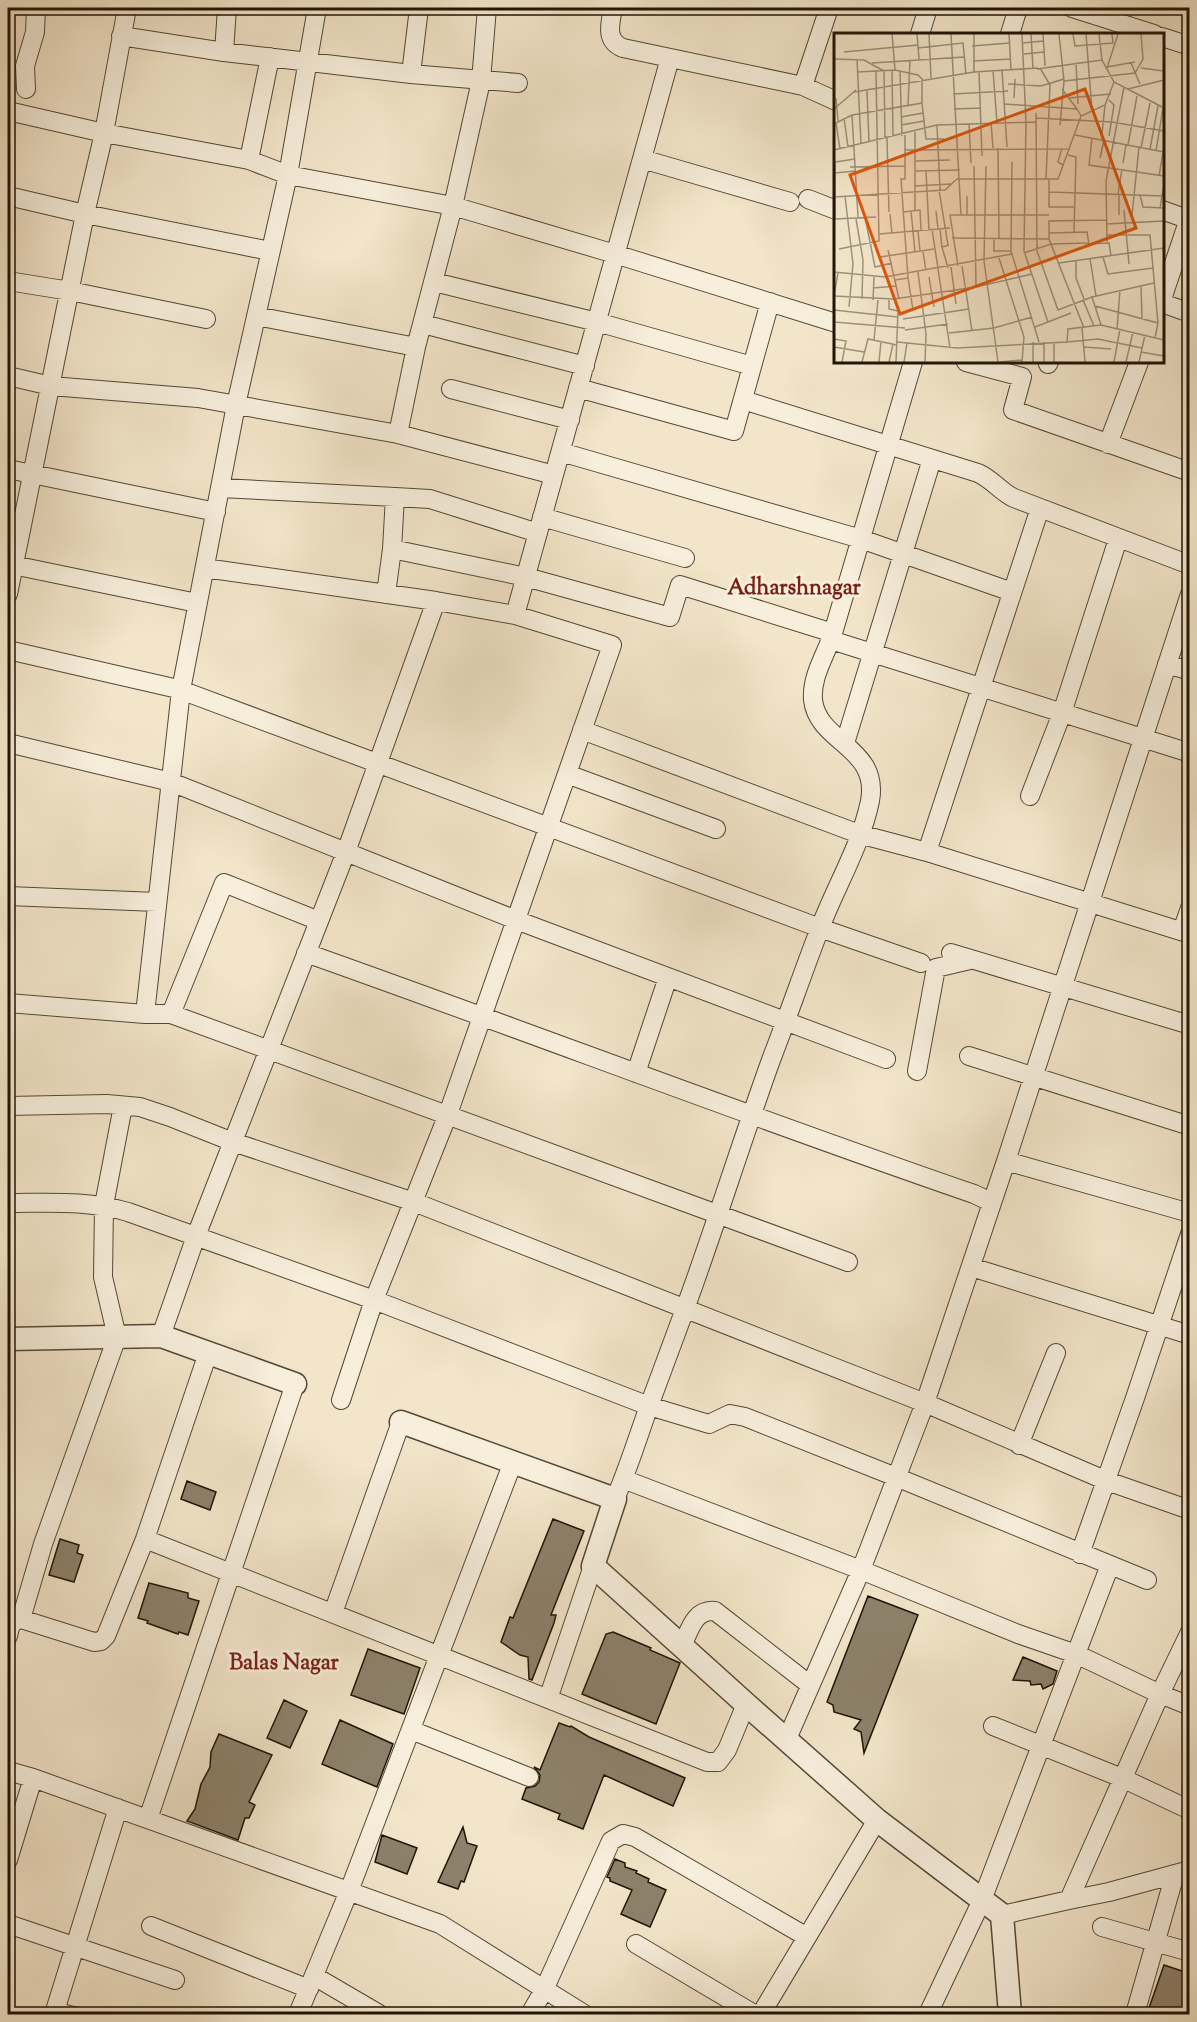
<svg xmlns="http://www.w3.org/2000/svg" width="1197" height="2022" font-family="'Sorts Mill Goudy',serif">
	<rect width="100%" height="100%" fill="#f2e5c9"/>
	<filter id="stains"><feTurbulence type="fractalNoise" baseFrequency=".00333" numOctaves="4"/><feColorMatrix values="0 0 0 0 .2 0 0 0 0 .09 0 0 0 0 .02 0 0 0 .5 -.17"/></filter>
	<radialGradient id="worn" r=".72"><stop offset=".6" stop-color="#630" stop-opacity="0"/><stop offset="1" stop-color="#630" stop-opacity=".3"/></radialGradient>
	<path fill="#8d816b" stroke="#201405" stroke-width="1.5" d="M187,1481L216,1492L210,1510L181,1499Z
		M553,1519L584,1531L551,1615H556L554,1623L532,1680L529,1679L528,1657L520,1655L501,1642L510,1617L513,1618Z
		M60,1539L79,1545L77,1553L83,1555L74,1582L49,1575Z
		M149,1583L188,1593V1598L199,1601L188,1635L179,1632L178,1634L147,1623L148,1621L138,1618Z
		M868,1596L918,1615L864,1753L861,1732L854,1729L861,1720L834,1712L833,1705L827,1702Z
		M613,1632L651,1648L650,1650L680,1663L656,1724L582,1694L606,1634Z
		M368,1649L420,1668L404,1714L351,1695Z
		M1023,1657L1057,1671L1053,1684L1043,1689L1041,1684L1031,1685L1030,1681L1013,1680Z
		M284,1700L307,1711L290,1748L267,1738Z
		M340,1720L393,1744L377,1787L322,1764Z
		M559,1723L570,1727L571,1726L589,1737L685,1778L673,1806L604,1775L583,1829L558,1819L560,1814L522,1799L526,1788L535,1786L539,1782L540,1775L534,1767L540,1770Z
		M219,1734L272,1755L249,1802L255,1805L249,1818H245L238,1840L187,1821L195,1809L201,1784L210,1767L211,1752Z
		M463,1827L467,1843L477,1846L464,1882L461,1881L458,1889L438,1882Z
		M382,1835L417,1848L407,1874L375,1862Z
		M615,1859L625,1863V1867L637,1871L636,1873L649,1879L648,1882L666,1890L650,1927L621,1914L632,1890L610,1881V1878L607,1877Z
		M1164,1965L1188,1973L1185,1980L1190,1981V2014H1159L1148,2011Z"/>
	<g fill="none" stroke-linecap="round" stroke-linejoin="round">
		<defs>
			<path id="service" d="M56,2007L84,2014"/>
			<path id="minor" d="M613,8C610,24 605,41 623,48L803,86L836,101
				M1072,8L1154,34
				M920,34L928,8
				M1010,34L1018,8
				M121,36L224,52L411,74L518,83
				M1162,37L1190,46
				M224,52L227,8
				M411,74L419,8
				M803,86L829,8
				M26,89L25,66L35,32L36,8
				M8,111L104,133L249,160L270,57
				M642,159L790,202
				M249,160L288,175L453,206L615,254L836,323
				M8,196L85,214L270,251
				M808,199L836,210
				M1162,210L1190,220
				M8,281L70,291L206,319
				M434,282L597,322L752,366
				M1162,299L1190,216
				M1162,303L1190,313
				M256,316L416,347
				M423,324L585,366
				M966,362L1022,377L1013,410L1190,472
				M1048,364L1049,362
				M8,376L51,386L198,398L398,434L554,475
				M578,388L734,431L770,302
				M451,389L570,420
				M743,400L978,473C992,479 1001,492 1014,498L1190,565
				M398,434L416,347L453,206L481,81L487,8
				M1108,444L1139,362
				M561,452L861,539L1012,592
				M8,469L216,512
				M220,488L395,497L392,549L386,594
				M395,497L430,499L538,533
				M542,517L685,558
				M392,549L526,577L670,617L680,585L833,633
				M8,564L197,603
				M205,568L436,601L515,615L612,645L448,1114L374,1300L341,1400
				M8,594L85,214L104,133L127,8
				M515,615L670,58
				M831,640L1190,753
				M8,650L178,689L820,928L921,963
				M1167,664L1190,671
				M582,730L859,834L927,852L1190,934
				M8,743L171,782L516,920L886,1059
				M845,743L932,459
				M567,774L716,829
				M1030,796L1062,713L1118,539
				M927,852L1040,508
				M8,896L157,902
				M1182,931L1190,908
				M306,953C529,1032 750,1117 974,1194L991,1202
				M951,953L1190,1025
				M8,1003L145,1014H171L848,1262
				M145,1014L181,690L236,405L288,175L317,8
				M171,1014L224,883L319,921
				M969,1056L1190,1126
				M917,1071L936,968L970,960
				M636,1073L668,977
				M8,1106L107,1104L140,1107L170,1117L233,1142L414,1202L925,1403L1107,1481L1190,1510
				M1006,1161L1190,1213
				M8,1203C50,1203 87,1200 128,1212L374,1300L649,1406L709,1424L730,1414L745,1417L896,1477L1147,1580
				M971,1267L1190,1335
				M161,1336L196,1236L346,852L436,601
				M1019,1445L1056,1353
				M623,1479L861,1570L1018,1634L1076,1654L1160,1694L1190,1706
				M615,1499C628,1469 638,1437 649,1406C661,1374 673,1342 685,1309C715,1227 741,1143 771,1060C788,1016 803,972 820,928C836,886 861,845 870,801C880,747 818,743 813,700C811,676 826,655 833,633L913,362
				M145,1539L707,1762H718L727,1750L746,1704
				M1080,1554L1135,1398L1190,1234
				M333,1613L401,1422
				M21,1619L43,1544L117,1337L103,1277L104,1205L123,1106
				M8,1636L10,1627L15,1620L21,1619L94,1642L101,1641L106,1636L145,1539L208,1353
				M682,1646C690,1630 694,1609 715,1611L810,1685
				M548,1699L593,1566
				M993,1726L1122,1778L1190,1810
				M411,1730L529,1777
				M787,1739L861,1570L925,1403L1006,1161L1190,594
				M8,1771L33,1778L440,1924L584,2014
				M148,1819L295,1384
				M8,1860L33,1778
				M1069,1900L1109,1892L1190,1870
				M1002,1915L1069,1900L1160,1694L1190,1632
				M8,1924L175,1980
				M151,1926L309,1989
				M1102,1927L1190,1952
				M636,1944L754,2014
				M314,1976L379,2014
				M54,2014L118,1808
				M298,2014L349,1891L513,1462
				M530,2014L544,1990L611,1841L623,1834L635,1837L807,1937
				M761,2014L877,1820
				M928,2014L982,1900L1110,1565
				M1135,2014L1175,1874"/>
			<path id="tertiary" d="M8,1339L161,1336L295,1384
				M401,1422L615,1499L593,1566L746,1704L877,1820L1002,1915L1010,2014"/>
		</defs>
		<use href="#service" stroke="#544836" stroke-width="11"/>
		<use href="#minor" stroke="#544836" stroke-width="20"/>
		<use href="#tertiary" stroke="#544836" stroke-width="25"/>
		<use href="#service" stroke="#f7eedc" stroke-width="9"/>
		<use href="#minor" stroke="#f7eedc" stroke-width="18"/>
		<use href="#tertiary" stroke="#f7eedc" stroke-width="22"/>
	</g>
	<g text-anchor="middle" stroke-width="6" stroke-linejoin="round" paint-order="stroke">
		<g font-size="22" font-weight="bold" fill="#7a1f14" stroke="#f7eedc">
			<text x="794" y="594">Adharshnagar</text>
			<text x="284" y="1669">Balas Nagar</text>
		</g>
	</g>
	<g transform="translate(834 33)">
		<rect width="330" height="330" fill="#f2e5c9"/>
		<path fill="none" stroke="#9e917b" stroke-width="1.5" d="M58,1L61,37M83,1L85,26M95,1L97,45M117,1L127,182M140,1V39M175,1L177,37M188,1L192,89L190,218L214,289M197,1L199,36M209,1L211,33M225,1L230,48L226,92M239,1L241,13L279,10L278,1M252,1L258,78M265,1L268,27L280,49L330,75M189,10L209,8M138,13L176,10M84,15L129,10L132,41M10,19L84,12M190,21L210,19M0,26L30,27L50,38L51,105M23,26L27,111M139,28L177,26M38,30L130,24M242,30L244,71M297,30L306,51M273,34L301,29M206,35L216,52L212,146M273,35L284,1M307,35L330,38M203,36L268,27M58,37L59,104M159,37L163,90M168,37L173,114M66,38L68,103M145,38L148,123M230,48L301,40L309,26L307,1M174,51L207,53L230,46M228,56L243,76M294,56L330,47M33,58L35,109M20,59L140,39L204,35M119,61L174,58M2,65L4,88M180,65L181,46M235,65L277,61M88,70L92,106H110M171,71L243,76L247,83M74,72L76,27M0,76L22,57M120,76L146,75M202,80L203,218L224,277L258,264L320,250M18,82L24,184M67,84L89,80M10,85L14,114M202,85L278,89L330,98M2,90L6,116M157,90L159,115M0,91L18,82L88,70V46L84,42L61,37L23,39M135,91L137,130M67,92L90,88M103,92L106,157M81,99V178M268,101L271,72M71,102V146H67L74,245M241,102L330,119M275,103L280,72L275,67M53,105L55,179M258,105L255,132L330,143M294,112L303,63M164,115L165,205M228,115L224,129L229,132M307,115L316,70M316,116L324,73M0,117L103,92L202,89M71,117L236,116M322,118L329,75M234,122L242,124L240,199M266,125L270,107M82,128L116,127M1,129L21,126M178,129L177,218L205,309M289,130L292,112M140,133L142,254M152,133L150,228L164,329M16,134L71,133M81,138L126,137M92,138L95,197M1,140L21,138M325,143L329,119M80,153L117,151M105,157L114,212M215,159L330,163M284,161L288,136M306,162L309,174L330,175M11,163L19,231L15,274M0,164L111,157L123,146H215M240,174H215V146H224L247,83L271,72L280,49M326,175L330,151M290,177L295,231M77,178L81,219M102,178L104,196M69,179L86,177L87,197M56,181L58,200M133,182V163M285,182V161M298,182L305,114M31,184L41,234L58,230M1,186V129M1,186L42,184M22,186L29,227L28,266M272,191L330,188M98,196L116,315M106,196L108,214M84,198L86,218M215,200L253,199L255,211L275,210L277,223M45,201L116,195M272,202H316L324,290L321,305M118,205L215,206M160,205V218H177M273,209L272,148L290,54M5,216L45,208L42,38M54,217L65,266M89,218L92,238M190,220L217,211L254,210M46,224L100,216M269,224L274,241L319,235M165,225L190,304L188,329M256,226L262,263M242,228V245L250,266M225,230L330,215M124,233L116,182H215M128,233L138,298M117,234L122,271M114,235L108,214L115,212M0,239L51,244L178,221M84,239L92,301L91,329M95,244L100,274M61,247L74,245L79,277M307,252L308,286M39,255L63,253M0,262L4,240M0,263L60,266L142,254L198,241M258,264L267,292M39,267L40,244M55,267V276L64,278L62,329M249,267L260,293M261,273L324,290M0,277L64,284M69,286L135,276M0,289L71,295M201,294L237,280M248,295L251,329M250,295L215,206V188L272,187M283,296L286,257M71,297L114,291M115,300L160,295L198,284M0,306L12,308L8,329M40,307L44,267M63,309L123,315L233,309L234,296L267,292L330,307M220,309V329M233,309L264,306L308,315M0,314L30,319M250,314L277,316M307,319L330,323M28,329L34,306L63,312M45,329L47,308M55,329L59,311M70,329L73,310M166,329L188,327M199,329V309M210,329V309M280,329L286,296M292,329L299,299M305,329L311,302"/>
		<path fill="#de560c" fill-opacity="0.15" stroke="#de560c" stroke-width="3" d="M251,56L302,195L66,281L16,142Z"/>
		<rect width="330" height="330" fill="none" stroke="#201405" stroke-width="3"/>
	</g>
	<rect width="1197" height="2022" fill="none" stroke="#f2e5c9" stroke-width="30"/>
	<rect x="9" y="9" width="1179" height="2004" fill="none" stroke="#201405" stroke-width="3"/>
	<rect x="15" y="15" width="1167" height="1992" fill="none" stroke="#201405" stroke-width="1.5"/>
	<rect width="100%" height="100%" filter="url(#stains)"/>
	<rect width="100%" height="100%" fill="url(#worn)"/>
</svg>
